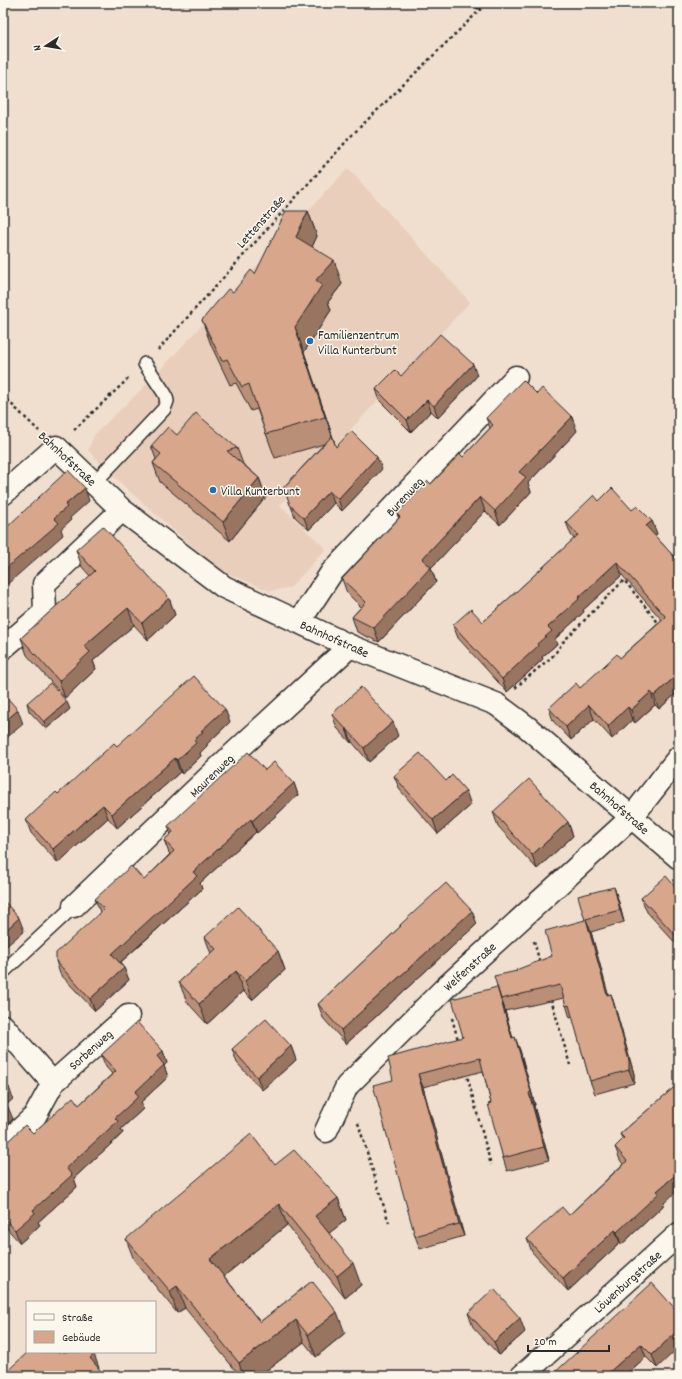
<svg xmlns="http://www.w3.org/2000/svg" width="682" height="1379" font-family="Dekko,sans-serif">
	<rect width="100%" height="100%" fill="#f0dfcf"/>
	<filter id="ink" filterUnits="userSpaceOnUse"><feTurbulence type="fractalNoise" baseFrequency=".025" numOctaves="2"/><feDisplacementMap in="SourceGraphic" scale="8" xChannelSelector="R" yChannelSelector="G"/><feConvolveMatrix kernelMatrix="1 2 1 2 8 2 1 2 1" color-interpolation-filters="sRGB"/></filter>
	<g filter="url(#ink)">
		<path fill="#e9cebb" d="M348,168L470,302L280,505L326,549L290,588L270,591L218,569L127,489L96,459L88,450L95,434L150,381Z"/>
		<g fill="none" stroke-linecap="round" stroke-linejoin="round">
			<defs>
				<path id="lane" d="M94,483L164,409L167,401L165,394L145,364
					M3,972L74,906"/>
				<path id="street" d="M3,494L56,447L122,510L224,587L350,646L496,704L527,727L679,858
					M299,622L332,572L516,377
					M3,648L45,612L44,584L122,510
					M74,906L230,757L350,646
					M3,1026L53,1083L35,1116L3,1145
					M53,1083L128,1016
					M326,1131L347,1086L444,989L631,818L679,757
					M522,1376L679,1234"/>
			</defs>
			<use href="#lane" stroke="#2b2b2b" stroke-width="16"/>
			<use href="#street" stroke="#2b2b2b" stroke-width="25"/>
			<path stroke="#2b2b2b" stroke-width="2.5" stroke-dasharray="3 3" stroke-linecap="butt" d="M472,3L480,10
				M158,350L353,134L487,3
				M3,396L39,431
				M74,430L130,377
				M515,688L554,655L563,642L624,580L660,625
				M534,941L540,963
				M551,999L570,1065
				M452,1018L458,1040
				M466,1072L491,1165
				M358,1123L389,1223"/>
			<use href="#lane" stroke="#fbf7ec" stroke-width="13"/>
			<use href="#street" stroke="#fbf7ec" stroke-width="22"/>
		</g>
		<path fill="#ba8f78" stroke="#2b2b2b" d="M308,211L317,236L312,247L342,284L328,302L331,310L304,352L336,447L382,469L342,511L334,503L309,530L295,517L284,487L324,444L275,458L257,409L251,411L236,383L230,385L211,345L202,320L255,274Z
			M401,376H477L438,418L431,411L411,432L380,401L376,389Z
			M537,394L577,431L528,483L531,492L500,525L485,511L431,568L436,582L379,642L357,632L352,617L361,607L347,593L342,579L399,519L397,514L463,457L490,428L486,418Z
			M151,446L237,448L243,464L259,478L266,497L230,541L160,482L153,463L156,459Z
			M599,501L632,510L652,521L657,534L655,536L679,562V691L659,709L655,705L635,723L632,720L612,739L594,719L571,740L553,721L549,708L580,688L620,658L662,620L622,575L583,610L584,612L555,639L557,644L542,657L543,659L507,692L458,638L453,625L483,622L574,539L571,535L566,522Z
			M76,550L169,598L175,615L148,640L134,625L93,661L96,669L65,698L27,655L21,638L90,576L82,567Z
			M27,703L70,709L46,729L29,711Z
			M332,714L398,736L369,762L352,742L351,743L337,728Z
			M230,722L207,744V746L200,753L201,756L182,774L180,772L117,828L108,818L58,863L31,833L26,820L117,746Z
			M265,770L294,783L298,795L257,833L256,832L200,883L202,889L120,963L124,968L129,980L95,1011L60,974L56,961L100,912L95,899L144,880L170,854L169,853L164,840L171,835L168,826Z
			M679,774V794L674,780Z
			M394,776L471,805L438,834L400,790Z
			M493,812L568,822L573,836L537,869L498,826Z
			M614,887L618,899L624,922L591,932L608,995L611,994L615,1007L634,1074V1083L595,1094L590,1081L573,1017L570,1018L564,998L505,1011L503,1004L513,1038L520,1050L535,1105L534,1106L549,1160L507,1171L503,1158L491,1103L483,1071L423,1087L464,1236L420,1249L415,1236L393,1080L463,1037L497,987L517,971L552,956Z
			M679,891V947L647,912L641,898Z
			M477,924L346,1044L323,1018L318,1004L400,927V925Z
			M205,937L278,951L285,970L252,1000L243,991L207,1024L187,1002L179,982L211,954Z
			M291,1046L296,1060L262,1090L237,1063L232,1049Z
			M163,1051L167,1063L164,1066L168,1077L141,1102L143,1109L121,1129L123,1133L74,1178L77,1187L38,1222L40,1225L20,1243L3,1224V1144L7,1142L33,1133L79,1105L112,1074L106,1067L101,1055Z
			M679,1083L663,1204V1206L621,1245L620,1243L568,1291L532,1252L527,1239L569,1215L623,1164L620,1160L615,1147L623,1140L620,1134Z
			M275,1165L338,1198L346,1220L329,1233L361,1285L345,1298L287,1225L224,1276L260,1322L312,1281L345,1333L316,1357L304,1342L259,1376H240L185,1308L177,1313L134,1260L126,1239Z
			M652,1283L657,1368L646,1357L624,1376Z
			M468,1313L525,1332L499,1355L473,1327Z"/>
		<path fill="#977461" stroke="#2b2b2b" d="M308,211L317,236L305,262L296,237Z
			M334,260L342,284L328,302L331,310L304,352L334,441L295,327L316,280Z
			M473,364L477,376L438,418L434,406Z
			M427,400L431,411L411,432L407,420Z
			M572,417L577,431L528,483L531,492L500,525L495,511L519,472Z
			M377,457L382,469L342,511L338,499Z
			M259,478L266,497L230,541L223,522Z
			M85,488L89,501L70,518L71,520L61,529L63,535L3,588V571L54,518L65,505Z
			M329,491L334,503L309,530L304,518Z
			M480,497L485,511L431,568L436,582L379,642L374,628L422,559Z
			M652,521L657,534L651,539L646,526Z
			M617,562L622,575L583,610L584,612L555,639L557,644L542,657L543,659L507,692L502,679L548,627L578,598Z
			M4,590L9,603L3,608V591Z
			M169,598L175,615L148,640L142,623Z
			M128,608L134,625L93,661L96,669L65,698L59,681L84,646Z
			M679,673V691L659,709L654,696Z
			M651,692L655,705L635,723L631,710Z
			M67,702L70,709L46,729L44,722Z
			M589,705L594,719L571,740L566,727Z
			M628,707L632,720L612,739L608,726Z
			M225,709L230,722L207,744V746L200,753L201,756L182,774L177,760L201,731Z
			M18,710L23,724L3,741V723Z
			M393,722L398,736L369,762L364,748Z
			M346,729H347L352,742L351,743Z
			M175,758L180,772L117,828L112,814Z
			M294,783L298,795L257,833L252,821Z
			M466,791L471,805L438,834L433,820Z
			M103,805L108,818L58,863L53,849Z
			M251,819L256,832L200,883L202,889L116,966L112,954L193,872Z
			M568,822L573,836L537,869L532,855Z
			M614,887L618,899L624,922L620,910Z
			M472,911L477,924L346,1044L341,1030Z
			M19,918L24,931L3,949V933Z
			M586,919L591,932L612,1008L607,995Z
			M278,951L285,970L252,1000L245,981Z
			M124,968L129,980L95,1011L90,999Z
			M236,971L243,991L207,1024L199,1004Z
			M497,987L503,1004L516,1051L512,1038Z
			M611,994L615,1007L634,1074V1083L629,1070Z
			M515,1037L520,1050L535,1105L531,1092Z
			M291,1046L296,1060L262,1090L257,1077Z
			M163,1051L167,1063L164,1066L168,1077L141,1102L143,1109L121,1129L123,1133L74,1178L77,1187L38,1222L40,1225L20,1243L15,1230L33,1210L66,1168L115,1118L135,1092L157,1056Z
			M418,1074L423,1087L464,1236L459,1224Z
			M9,1087L13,1099L3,1108V1092Z
			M529,1093L534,1106L549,1160L544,1147Z
			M8,1107L13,1119L3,1128V1112Z
			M679,1172V1189L663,1204V1206L621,1245L617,1232L657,1191Z
			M338,1198L346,1220L323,1238L315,1216Z
			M279,1204L287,1225L218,1281L210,1259Z
			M615,1230L620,1243L568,1291L563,1278Z
			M353,1263L361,1285L345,1298L337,1276Z
			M177,1286L185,1308L177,1313L170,1291Z
			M337,1312L345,1333L316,1357L308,1335Z
			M520,1318L525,1332L499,1355L494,1342Z
			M296,1320L304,1342L259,1376H243L239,1363Z
			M679,1329V1347L657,1368L652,1355Z
			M641,1344L646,1357L624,1376H608L607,1374Z
			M94,1354L99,1368L94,1372L90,1358Z"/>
		<path fill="#d8a68b" stroke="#2b2b2b" d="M286,211H308L296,237L334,260L316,280L322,285L295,327L325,417L266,434L249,384L242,387L227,359L222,361L202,320L228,289L233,292L251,270L255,274Z
			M440,334L473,364L434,406L427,400L407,420L376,389L395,370L401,376Z
			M523,380L537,394L542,388L572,417L519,472L526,477L495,511L480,497L422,559L431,567L374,628L352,617L366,602L342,579L400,517L397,514L428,481L431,484L460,454L463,457L493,425L486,418Z
			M196,413L237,448L227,451L259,478L223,522L153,463L161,454L151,446L168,427L177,435Z
			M351,431L377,457L338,499L329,491L304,518L290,505L284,487L332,436L336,447Z
			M68,470L85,488L65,505L67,507L54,518L59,523L3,571V531L8,527V526Z
			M612,488L632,510L637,506L652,521L646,526L679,562V673L654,696L651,692L631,710L628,707L608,726L589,705L566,727L549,708L576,683L580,688L617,654L620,658L666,617L617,562L578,598L579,599L548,627L552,631L537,644L538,646L502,679L453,625L471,609L483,622L578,535L566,522L594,495L599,501Z
			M103,526L169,598L142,623L128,608L84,646L90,652L59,681L21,638L95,571L76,550Z
			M194,676L225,709L201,731L203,732L194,740L196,743L177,760L175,758L112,814L103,805L53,849L26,820L56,792L58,794L114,743L117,746Z
			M50,683L67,702L44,722L27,703Z
			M361,687L393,722L364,748L347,729H346L332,714Z
			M3,693L18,710L3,723Z
			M248,752L265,770L274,762L294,783L252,821L251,819L193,872L197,876L112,954L124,968L90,999L56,961V953L104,909L95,899L131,866L144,880L174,851L164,840L173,832L168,826Z
			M420,753L446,781L452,775L466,791L433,820L394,776Z
			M679,774V785L674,780Z
			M529,779L568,822L532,855L493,812Z
			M666,876L679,891V939L641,898Z
			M446,883L472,911L341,1030L318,1004L401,926L400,925Z
			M614,887L620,910L586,919L607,995L611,994L629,1061V1070L590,1081L569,1005L566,1006L560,985L501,999L494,976L517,971L516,970L552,956L545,931L585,920L578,896Z
			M3,900L19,918L3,933Z
			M238,907L278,951L245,981L236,971L199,1004L179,982L216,949L205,937Z
			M497,987L512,1038L515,1037L531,1092L529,1093L544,1147L503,1158L488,1104L491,1103L480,1058L418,1074L459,1224L415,1236L373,1085L393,1080L388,1058L463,1037L452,999Z
			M266,1019L291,1046L257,1077L232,1049Z
			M137,1022L163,1051L157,1056L164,1065L135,1092L139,1096L115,1118L118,1121L66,1168L72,1175L33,1210L35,1213L15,1230L3,1217V1160L5,1158L3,1155V1144L7,1142L25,1125L33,1133L73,1097L79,1105L116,1071L101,1055Z
			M3,1081L9,1087L3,1092Z
			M679,1083V1172L657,1191L659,1193L617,1232L615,1230L563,1278L527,1239L562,1207L569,1215L627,1161L615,1147L624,1138L620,1134Z
			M3,1101L8,1107L3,1112Z
			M251,1134L275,1165L294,1150L338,1198L315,1216L353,1263L337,1276L279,1204L210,1259L260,1322L312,1281L337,1312L308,1335L296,1320L239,1363L177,1286L170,1291L126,1239Z
			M652,1283L679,1313V1329L652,1355L641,1344L607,1374L609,1376H551Z
			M494,1289L520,1318L494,1342L468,1313Z
			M28,1352H92L94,1354L90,1358L105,1376H42L40,1374L38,1376H3V1375Z"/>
	</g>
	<g fill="#1f6fb2" stroke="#fbf7ec" stroke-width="1.5">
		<circle cx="310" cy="341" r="4"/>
		<circle cx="213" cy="490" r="4"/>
	</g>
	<g text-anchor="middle" stroke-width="3" stroke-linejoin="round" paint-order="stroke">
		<g font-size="13" fill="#2b2b2b" stroke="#fbf7ec">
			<text transform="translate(260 221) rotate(-48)" y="5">Lettenstraße</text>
			<text transform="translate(68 458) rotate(43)" y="5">Bahnhofstraße</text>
			<text transform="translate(404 496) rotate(-47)" y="5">Burenweg</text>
			<text transform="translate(335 638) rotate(24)" y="5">Bahnhofstraße</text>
			<text transform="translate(211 775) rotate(-44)" y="5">Maurenweg</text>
			<text transform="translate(620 807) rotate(41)" y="5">Bahnhofstraße</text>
			<text transform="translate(469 966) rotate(-42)" y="5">Welfenstraße</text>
			<text transform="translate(90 1049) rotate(-42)" y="5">Sorbenweg</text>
			<text transform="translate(627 1281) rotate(-42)" y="5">Löwenburgstraße</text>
		</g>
		<g font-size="13" fill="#2b2b2b" stroke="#fbf7ec" text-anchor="start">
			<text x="318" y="339">Familienzentrum<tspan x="318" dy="15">Villa Kunterbunt</tspan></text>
			<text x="221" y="495">Villa Kunterbunt</text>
		</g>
	</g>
	<rect width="682" height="1379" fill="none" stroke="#fbf7ec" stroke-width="16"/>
	<rect x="8" y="8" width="666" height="1363" fill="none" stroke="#2b2b2b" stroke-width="1.5" filter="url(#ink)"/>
	<rect x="26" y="1301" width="130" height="52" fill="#fbf7ec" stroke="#a8a59f"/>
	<rect x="34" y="1314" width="20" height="6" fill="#fbf7ec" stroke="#a8a59f"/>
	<text x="62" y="1321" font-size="12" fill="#2b2b2b">Straße</text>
	<rect x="34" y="1331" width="20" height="12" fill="#d8a68b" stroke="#a8a59f"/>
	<text x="62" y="1341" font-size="12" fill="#2b2b2b">Gebäude</text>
	<g transform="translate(46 46) rotate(258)" stroke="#fbf7ec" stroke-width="3" paint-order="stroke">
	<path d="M0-3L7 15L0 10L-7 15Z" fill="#2b2b2b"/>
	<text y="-6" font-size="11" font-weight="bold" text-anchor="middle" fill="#2b2b2b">N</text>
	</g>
	<path d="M528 1345v6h81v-6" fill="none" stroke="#2b2b2b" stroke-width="2"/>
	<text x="534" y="1345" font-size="12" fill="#2b2b2b" stroke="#fbf7ec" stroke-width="3" paint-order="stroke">20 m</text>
</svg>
